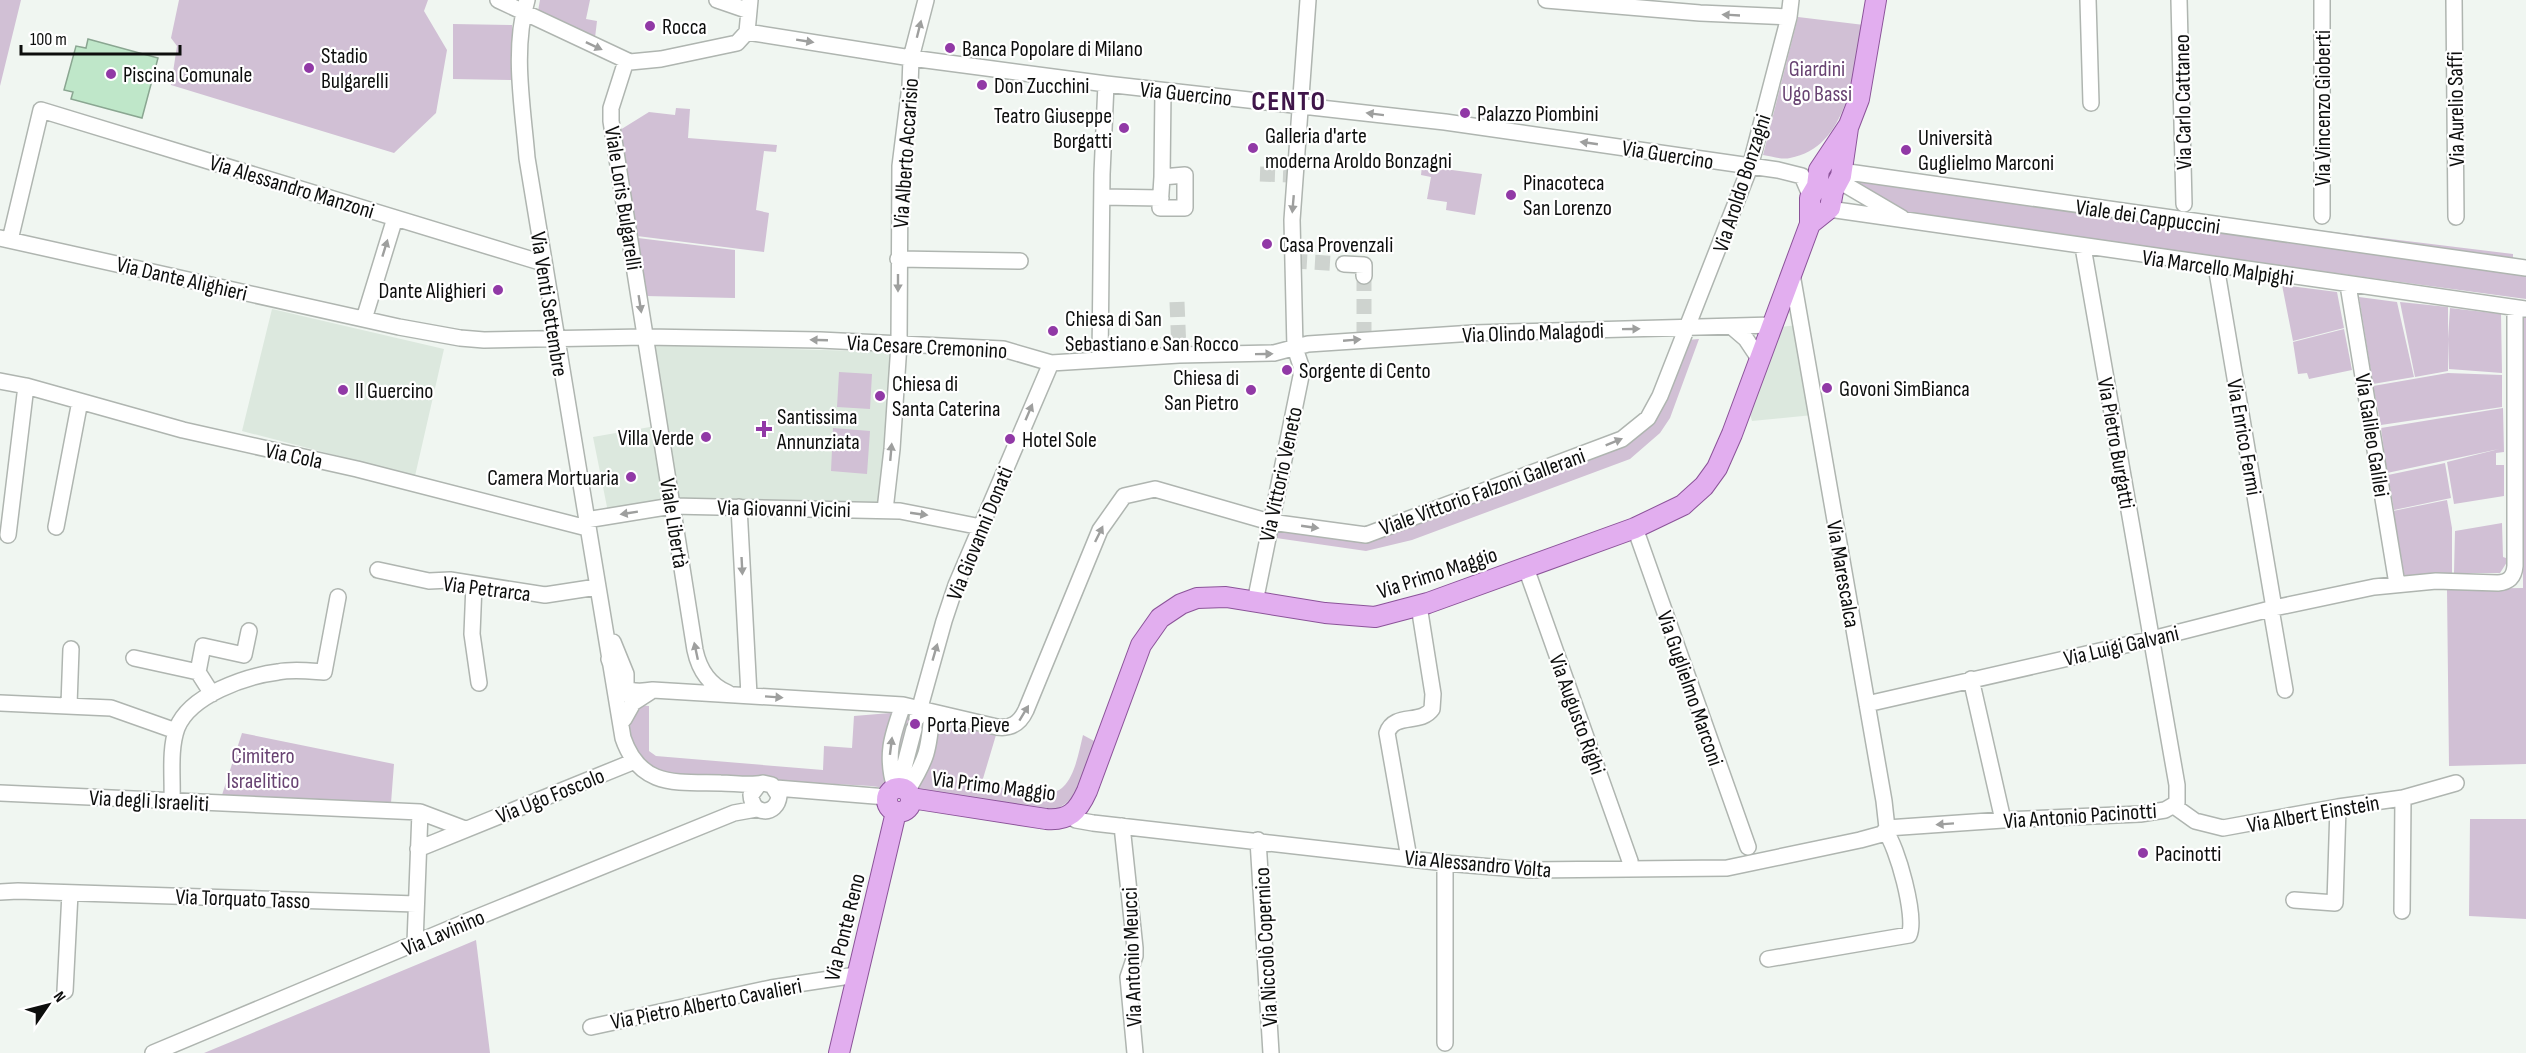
<svg xmlns="http://www.w3.org/2000/svg" width="2526" height="1053" font-family="'Sofia Sans Condensed',sans-serif">
	<rect width="100%" height="100%" fill="#f0f6f1"/>
	<path fill="#dce8de" d="M272,309L444,349L415,476L242,431Z
		M1798,325L1813,415L1752,421L1748,407L1780,327Z
		M655,345L893,352L884,507L608,512L593,437L667,424Z"/>
	<path fill="#d1c0d5" d="M0,0H21L0,86Z
		M179,0H428L424,11L447,50L436,113L394,153L171,85L177,46L171,38Z
		M540,0H590L586,19L597,21L595,38L538,11Z
		M1798,17L1864,25C1853,72 1848,148 1790,158C1782,160 1771,156 1763,155Z
		M453,24L512,25V80L453,79Z
		M676,108L690,109L688,138L777,145L776,152L764,151L756,210L769,213L764,252L637,236L620,130L649,112L675,115Z
		M1422,166L1482,174L1475,215L1446,210L1447,202L1427,199L1431,177L1421,175Z
		M1856,167L2252,222L2513,254V260L2526,262V299L1904,215L1852,182Z
		M638,238L735,250V298L645,296Z
		M2282,285L2337,292L2344,328L2293,341Z
		M2359,297L2397,302L2414,377L2373,384Z
		M2400,302L2448,307V371L2415,377Z
		M2450,308L2501,314L2502,373L2449,369L2448,339Z
		M2522,317L2526,318V764L2449,766L2447,589L2523,588Z
		M2344,329L2352,370L2309,379L2307,373L2298,374L2293,342Z
		M1699,339L1670,418L1660,433L1630,459L1412,540L1366,551L1276,538L1278,526L1363,538L1625,445L1687,340Z
		M839,372L872,374L870,409L837,407Z
		M2448,373L2502,375V407L2381,425L2373,386Z
		M2503,408L2504,452L2496,453V465H2504V496L2454,504L2447,462L2499,449L2387,473L2381,428Z
		M833,428L870,431L867,474L831,471Z
		M2445,463L2451,498L2394,510L2388,475Z
		M2447,500L2452,528V575L2405,579L2393,511Z
		M2502,523L2503,557L2509,559L2500,573H2454L2455,531Z
		M636,705L649,706V751L656,756L823,770L824,746L852,748L854,716L890,713L892,709L996,735L982,782C1002,787 1047,803 1063,787C1075,776 1079,751 1083,735L1096,742C1086,770 1082,801 1051,811L871,786L667,775C647,766 626,748 628,723C629,718 633,711 636,705Z
		M242,733L394,764L391,803L222,795Z
		M2470,819H2526V919L2469,916Z
		M476,940L490,1053H204L457,948Z"/>
	<path fill="#bfe7c9" stroke="#8aa691" stroke-width="1.5" d="M88,39L158,58L142,118L71,99L73,92L64,90L76,46L86,48Z"/>
	<g fill="none" stroke-linecap="round" stroke-linejoin="round">
		<path stroke="#ced3cf" stroke-width="15" stroke-dasharray="15 8" stroke-linecap="butt" d="M1260,174L1290,175
			M1292,261L1344,264
			M1364,276V339
			M1177,302L1179,350"/>
		<defs>
			<path id="minor" d="M498,0L630,62L661,59L737,43L747,32L750,0
				M527,0C512,50 523,108 527,158L623,738C640,788 676,782 721,783C734,783 750,786 763,783L772,785L779,796C777,816 752,816 751,795L759,784
				M717,0L749,11
				M1546,0L1700,13L1789,17
				M2088,0L2091,103
				M2179,0L2184,204
				M2322,0V216
				M2454,0L2456,217
				M747,32L911,58L1106,84L1445,122L1778,170L1802,176L1811,197
				M626,61L611,108V121L695,650C699,669 709,685 728,693
				M1841,171L2526,268
				M1185,175V208H1160L1162,177Z
				M1162,177L1163,91
				M1839,181L1902,218
				M1102,197L1161,198
				M1829,209L2526,309
				M0,238L399,327L460,338L484,340L645,337L820,340L1003,349L1051,363L1179,355L1274,353L1308,344L1474,333L1773,325
				M10,240L41,110L543,263
				M898,259L1020,261
				M1344,264L1364,265V276
				M2216,266L2274,608
				M1792,274L1884,801L1887,828
				M2348,285L2397,584
				M364,319L395,218
				M1732,327L1746,339L1760,360
				M1100,360L1102,174L1106,84
				M0,381L26,386L183,430L357,469L587,528
				M739,507L749,695
				M885,510L892,449L899,344L900,166L910,86L911,58L926,0
				M586,520L672,506L900,511L981,527
				M56,527L80,401
				M1635,528L1748,847
				M8,535L26,386
				M1526,568L1630,861
				M378,570L429,581L450,580L545,595L597,587
				M474,584L472,634L479,683
				M1255,602L1301,376V366L1295,348L1292,220L1308,0
				M2271,609L2285,690
				M613,642L626,674V694
				M134,658L198,672
				M609,659C618,686 622,695 653,690L903,705L997,727C1011,729 1020,723 1026,710L1100,530L1124,496L1155,489L1270,522L1366,535L1622,439L1648,418L1660,396L1750,167L1789,17L1791,0
				M1971,679L2003,820
				M212,694L198,672L203,646L244,655L249,631
				M0,703L111,708L176,731
				M1867,704L2152,639L2274,608L2374,587L2436,581L2498,583C2509,582 2514,577 2515,566V308
				M69,705L71,649
				M917,718L944,621L956,585L1051,363
				M624,719L633,703L650,692
				M901,779L914,729
				M776,788L887,797
				M895,788C885,755 892,736 903,705
				M907,791C927,759 929,750 932,712
				M0,793L420,812L465,829
				M172,801C173,778 169,750 177,728C190,695 246,676 278,672C293,669 309,671 324,672L338,597
				M2174,806L2195,821L2223,828L2338,807L2403,798L2456,783
				M1070,815L1076,820L1093,823L1445,863L1529,870L1727,868L1860,840L1882,834L1887,828
				M1122,826L1135,948V956L1128,977L1135,1053
				M1887,828L2003,820L2140,814L2165,810L2177,803V785L2083,247
				M1258,840L1271,1053
				M418,849L635,761
				M1409,858L1387,733C1394,712 1421,725 1432,709L1433,694L1419,606
				M1445,863V1043
				M0,892L18,891L416,904
				M2294,900L2335,903L2338,807
				M2402,911L2403,798
				M415,943L420,812
				M1768,959L1909,935C1917,918 1897,845 1885,831
				M65,991L70,893
				M591,1027L771,988L856,975
				M153,1053L468,921L734,813L756,809"/>
			<path id="major" d="M1810,224L1830,208L1833,191L1841,176L1848,128
				M887 800a12 12 0 1 1 24 0a12 12 0 1 1-24 0Z
				M911,798L1046,819C1069,821 1078,811 1087,791L1141,645L1160,618L1181,604L1197,598L1226,597L1325,613L1375,617L1428,603L1635,528L1683,505L1704,486L1717,468L1732,434L1810,224V198L1817,186L1819,170L1849,125L1859,99L1876,0
				M839,1053L896,812"/>
		</defs>
		<use href="#minor" stroke="#afb5b0" stroke-width="18"/>
		<use href="#major" stroke="#8b5399" stroke-width="22"/>
		<use href="#minor" stroke="#fff" stroke-width="15"/>
		<use href="#major" stroke="#e2aeef" stroke-width="20"/>
	</g>
	<defs><path id="oneway-solid" d="M-6-.8H1V-3.2L6.5 0L1 3.2V.8H-6Z" transform="scale(1.5)"/></defs>
	<g fill="#9e9f9e">
		<use href="#oneway-solid" transform="translate(1731 15) rotate(-177)"/>
		<use href="#oneway-solid" transform="translate(919 29) rotate(-76)"/>
		<use href="#oneway-solid" transform="translate(805 41) rotate(9)"/>
		<use href="#oneway-solid" transform="translate(594 46) rotate(25)"/>
		<use href="#oneway-solid" transform="translate(1375 114) rotate(-173)"/>
		<use href="#oneway-solid" transform="translate(1589 143) rotate(-172)"/>
		<use href="#oneway-solid" transform="translate(1293 204) rotate(95)"/>
		<use href="#oneway-solid" transform="translate(385 248) rotate(-73)"/>
		<use href="#oneway-solid" transform="translate(898 283) rotate(90)"/>
		<use href="#oneway-solid" transform="translate(640 304) rotate(81)"/>
		<use href="#oneway-solid" transform="translate(1631 329) rotate(-1)"/>
		<use href="#oneway-solid" transform="translate(819 340) rotate(-178)"/>
		<use href="#oneway-solid" transform="translate(1352 340) rotate(-5)"/>
		<use href="#oneway-solid" transform="translate(1264 354) rotate(-1)"/>
		<use href="#oneway-solid" transform="translate(1029 412) rotate(-67)"/>
		<use href="#oneway-solid" transform="translate(1614 442) rotate(-22)"/>
		<use href="#oneway-solid" transform="translate(891 452) rotate(-85)"/>
		<use href="#oneway-solid" transform="translate(629 513) rotate(171)"/>
		<use href="#oneway-solid" transform="translate(919 514) rotate(8)"/>
		<use href="#oneway-solid" transform="translate(1310 527) rotate(8)"/>
		<use href="#oneway-solid" transform="translate(1099 534) rotate(-64)"/>
		<use href="#oneway-solid" transform="translate(742 566) rotate(87)"/>
		<use href="#oneway-solid" transform="translate(696 651) rotate(-102)"/>
		<use href="#oneway-solid" transform="translate(935 652) rotate(-74)"/>
		<use href="#oneway-solid" transform="translate(774 697) rotate(4)"/>
		<use href="#oneway-solid" transform="translate(1024 713) rotate(-59)"/>
		<use href="#oneway-solid" transform="translate(891 746) rotate(-83)"/>
		<use href="#oneway-solid" transform="translate(1945 824) rotate(176)"/>
	</g>
	<g fill="#9139a6" stroke="#fff" stroke-width="2">
		<circle cx="650" cy="26" r="6"/>
		<circle cx="950" cy="48" r="6"/>
		<circle cx="309" cy="68" r="6"/>
		<circle cx="111" cy="74" r="6"/>
		<circle cx="982" cy="85" r="6"/>
		<circle cx="1465" cy="113" r="6"/>
		<circle cx="1124" cy="128" r="6"/>
		<circle cx="1253" cy="148" r="6"/>
		<circle cx="1906" cy="150" r="6"/>
		<circle cx="1511" cy="195" r="6"/>
		<circle cx="1267" cy="244" r="6"/>
		<circle cx="498" cy="290" r="6"/>
		<circle cx="1053" cy="331" r="6"/>
		<circle cx="1287" cy="370" r="6"/>
		<circle cx="1827" cy="388" r="6"/>
		<circle cx="343" cy="390" r="6"/>
		<circle cx="1251" cy="390" r="6"/>
		<circle cx="880" cy="396" r="6"/>
		<path d="M761 420h6v6h6v6h-6v6h-6v-6h-6v-6h6z"/>
		<circle cx="706" cy="437" r="6"/>
		<circle cx="1010" cy="439" r="6"/>
		<circle cx="631" cy="477" r="6"/>
		<circle cx="915" cy="724" r="6"/>
		<circle cx="2143" cy="853" r="6"/>
	</g>
	<g text-anchor="middle" stroke-width="4.5" stroke-linejoin="round" paint-order="stroke">
		<g font-size="22" fill="#0d0e0d" stroke="#fff" text-anchor="start">
			<text x="662" y="34">Rocca</text>
			<text x="962" y="56">Banca Popolare di Milano</text>
			<text x="321" y="63">Stadio<tspan x="321" dy="25">Bulgarelli</tspan></text>
			<text x="123" y="82">Piscina Comunale</text>
			<text x="994" y="93">Don Zucchini</text>
			<text x="1477" y="121">Palazzo Piombini</text>
			<text x="1112" y="123" text-anchor="end">Teatro Giuseppe<tspan x="1112" dy="25">Borgatti</tspan></text>
			<text x="1265" y="143">Galleria d'arte<tspan x="1265" dy="25">moderna Aroldo Bonzagni</tspan></text>
			<text x="1918" y="145">Università<tspan x="1918" dy="25">Guglielmo Marconi</tspan></text>
			<text x="1523" y="190">Pinacoteca<tspan x="1523" dy="25">San Lorenzo</tspan></text>
			<text x="1279" y="252">Casa Provenzali</text>
			<text x="486" y="298" text-anchor="end">Dante Alighieri</text>
			<text x="1065" y="326">Chiesa di San<tspan x="1065" dy="25">Sebastiano e San Rocco</tspan></text>
			<text x="1299" y="378">Sorgente di Cento</text>
			<text x="1239" y="385" text-anchor="end">Chiesa di<tspan x="1239" dy="25">San Pietro</tspan></text>
			<text x="892" y="391">Chiesa di<tspan x="892" dy="25">Santa Caterina</tspan></text>
			<text x="1839" y="396">Govoni SimBianca</text>
			<text x="355" y="398">Il Guercino</text>
			<text x="777" y="424">Santissima<tspan x="777" dy="25">Annunziata</tspan></text>
			<text x="694" y="445" text-anchor="end">Villa Verde</text>
			<text x="1022" y="447">Hotel Sole</text>
			<text x="619" y="485" text-anchor="end">Camera Mortuaria</text>
			<text x="927" y="732">Porta Pieve</text>
			<text x="2155" y="861">Pacinotti</text>
		</g>
		<g font-size="22" fill="#684372" stroke="#fff">
			<text x="1817" y="76">Giardini<tspan x="1817" dy="25">Ugo Bassi</tspan></text>
			<text x="263" y="763">Cimitero<tspan x="263" dy="25">Israelitico</tspan></text>
		</g>
		<g font-size="22" fill="#0d0e0d" stroke="#fff">
			<text transform="translate(1186 93) rotate(6)" y="8">Via Guercino</text>
			<text transform="translate(2182 102) rotate(-91)" y="8">Via Carlo Cattaneo</text>
			<text transform="translate(2322 108) rotate(-90)" y="8">Via Vincenzo Gioberti</text>
			<text transform="translate(2455 109) rotate(-91)" y="8">Via Aurelio Saffi</text>
			<text transform="translate(905 153) rotate(-86)" y="8">Via Alberto Accarisio</text>
			<text transform="translate(1668 154) rotate(9)" y="8">Via Guercino</text>
			<text transform="translate(1741 183) rotate(-72)" y="8">Via Aroldo Bonzagni</text>
			<text transform="translate(292 186) rotate(17)" y="8">Via Alessandro Manzoni</text>
			<text transform="translate(624 198) rotate(81)" y="8">Viale Loris Bulgarelli</text>
			<text transform="translate(2148 216) rotate(8)" y="8">Viale dei Cappuccini</text>
			<text transform="translate(2218 267) rotate(8)" y="8">Via Marcello Malpighi</text>
			<text transform="translate(182 278) rotate(13)" y="8">Via Dante Alighieri</text>
			<text transform="translate(550 304) rotate(81)" y="8">Via Venti Settembre</text>
			<text transform="translate(1533 332) rotate(-2)" y="8">Via Olindo Malagodi</text>
			<text transform="translate(927 346) rotate(3)" y="8">Via Cesare Cremonino</text>
			<text transform="translate(2373 435) rotate(81)" y="8">Via Galileo Galilei</text>
			<text transform="translate(2245 437) rotate(80)" y="8">Via Enrico Fermi</text>
			<text transform="translate(2117 443) rotate(80)" y="8">Via Pietro Burgatti</text>
			<text transform="translate(294 455) rotate(12)" y="8">Via Cola</text>
			<text transform="translate(1280 474) rotate(-78)" y="8">Via Vittorio Veneto</text>
			<text transform="translate(1482 491) rotate(-20)" y="8">Viale Vittorio Falzoni Gallerani</text>
			<text transform="translate(784 508) rotate(1)" y="8">Via Giovanni Vicini</text>
			<text transform="translate(675 523) rotate(81)" y="8">Viale Libertà</text>
			<text transform="translate(979 533) rotate(-68)" y="8">Via Giovanni Donati</text>
			<text transform="translate(1437 572) rotate(-18)" y="8">Via Primo Maggio</text>
			<text transform="translate(1844 574) rotate(80)" y="8">Via Marescalca</text>
			<text transform="translate(487 588) rotate(7)" y="8">Via Petrarca</text>
			<text transform="translate(2121 645) rotate(-13)" y="8">Via Luigi Galvani</text>
			<text transform="translate(1691 688) rotate(71)" y="8">Via Guglielmo Marconi</text>
			<text transform="translate(1578 714) rotate(70)" y="8">Via Augusto Righi</text>
			<text transform="translate(994 785) rotate(7)" y="8">Via Primo Maggio</text>
			<text transform="translate(550 795) rotate(-22)" y="8">Via Ugo Foscolo</text>
			<text transform="translate(149 800) rotate(3)" y="8">Via degli Israeliti</text>
			<text transform="translate(2313 813) rotate(-10)" y="8">Via Albert Einstein</text>
			<text transform="translate(2080 815) rotate(-4)" y="8">Via Antonio Pacinotti</text>
			<text transform="translate(1478 863) rotate(5)" y="8">Via Alessandro Volta</text>
			<text transform="translate(243 898) rotate(2)" y="8">Via Torquato Tasso</text>
			<text transform="translate(844 927) rotate(-76)" y="8">Via Ponte Reno</text>
			<text transform="translate(443 932) rotate(-23)" y="8">Via Lavinino</text>
			<text transform="translate(1265 947) rotate(-93)" y="8">Via Niccolò Copernico</text>
			<text transform="translate(1131 957) rotate(-92)" y="8">Via Antonio Meucci</text>
			<text transform="translate(706 1003) rotate(-11)" y="8">Via Pietro Alberto Cavalieri</text>
		</g>
		<g font-size="28" font-weight="bold" letter-spacing="1.5" fill="#3f1549" stroke="#fff">
			<text x="1289" y="110">CENTO</text>
		</g>
	</g>
	<g transform="translate(48 1005) rotate(55)" stroke="#ffffff" stroke-width="4.5" paint-order="stroke">
	<path d="M0-4.5L10 22L0 15L-10 22Z" fill="#0d0e0d"/>
	<text y="-9" font-size="16" font-weight="bold" text-anchor="middle" fill="#0d0e0d">N</text>
	</g>
	<path d="M21 45v9h159v-9" fill="none" stroke="#0d0e0d" stroke-width="3"/>
	<text x="30" y="45" font-size="18" fill="#0d0e0d" stroke="#ffffff" stroke-width="4.5" paint-order="stroke">100 m</text>
</svg>
